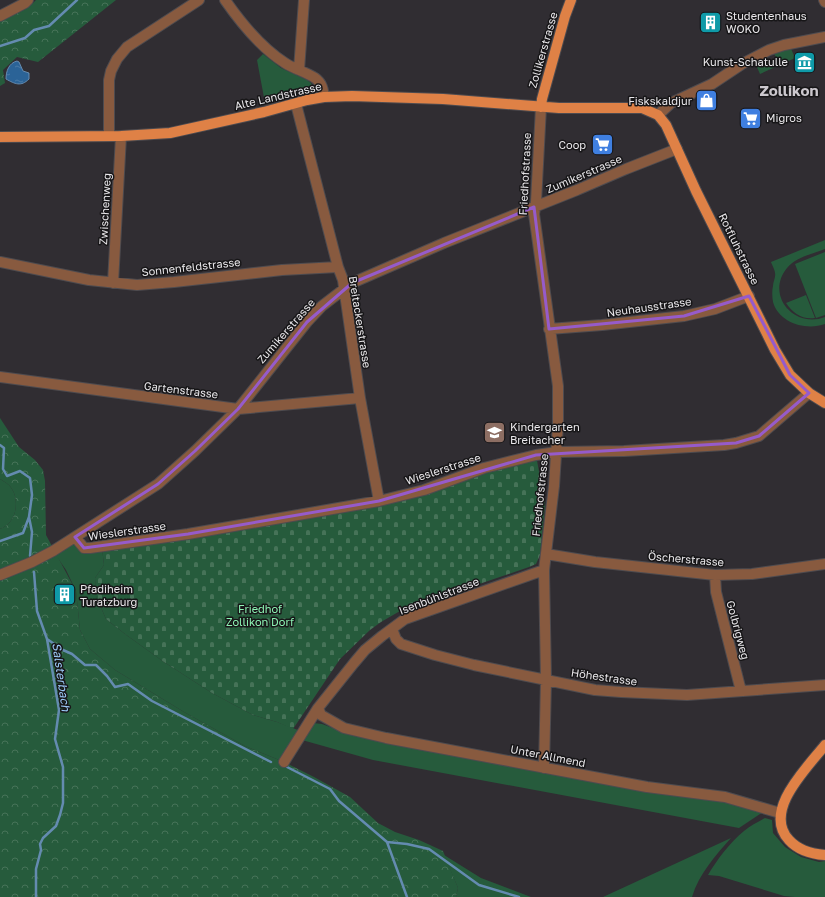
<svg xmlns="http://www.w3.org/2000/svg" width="825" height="897" font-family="'Golos Text',sans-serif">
	<defs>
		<pattern id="forest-crowns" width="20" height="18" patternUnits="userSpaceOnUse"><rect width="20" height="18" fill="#265b3c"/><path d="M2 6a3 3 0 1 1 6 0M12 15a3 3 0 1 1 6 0" fill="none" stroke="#467358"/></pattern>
		<pattern id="cemetery-stones" width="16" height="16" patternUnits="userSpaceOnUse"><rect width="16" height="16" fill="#265b3c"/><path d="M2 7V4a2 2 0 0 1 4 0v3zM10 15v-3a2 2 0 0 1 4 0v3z" fill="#467358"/></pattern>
		<pattern id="water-ripples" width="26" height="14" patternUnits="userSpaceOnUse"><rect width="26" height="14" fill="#2b6397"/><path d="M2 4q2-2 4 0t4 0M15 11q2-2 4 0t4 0" fill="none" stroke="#4a79a6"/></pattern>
	</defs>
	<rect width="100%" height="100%" fill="#302d32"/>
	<path fill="#265b3c" d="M789,44L795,58L760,74L753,58L766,56L770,63L777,60L774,53Z
		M263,54L281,68L307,80L311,83L313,88L286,93L277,99L265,103L257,60Z
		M825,240V249C812,254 796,257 787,268C765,295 794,329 825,317V324C806,331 779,323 773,302C772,297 772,290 773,286C773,282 776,277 775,273C775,270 772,265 771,262Z
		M825,252V315L816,318L795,264Z
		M806,295L815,318C802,320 793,313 786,303Z
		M0,479C5,482 9,484 12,489C18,498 17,514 10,522C8,525 4,527 0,529Z
		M77,541L102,547L104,565L95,578L96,596L106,619L125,634L164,662L212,693L253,715L277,722L303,732L284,762L245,746L184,712L115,670L90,649L80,630L76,591L66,570L53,551Z
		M313,723L322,724L354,736L674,795L729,803L763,812L739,828L373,760L302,740Z
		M765,818L772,820L773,833L785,847L801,857L819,862L825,861V897H795L784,896L719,876L708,875C716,861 731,841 744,831C750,826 758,822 765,818Z
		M731,838C715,856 699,874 692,897H603Z
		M444,855L481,878L531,897H456L458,888Z"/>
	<path fill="url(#forest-crowns)" d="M36,0H116L38,62L17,57L3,70L5,83L0,86V21L33,3Z
		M0,418L19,447L35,460L43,470L45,481L46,535L76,591L80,630L90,649L115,670L184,712L245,746L284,762L314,777L350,797L378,823L395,832L419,840L443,851L458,888L456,897H0V529C4,527 8,525 10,522C17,514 18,498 12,489C9,484 5,482 0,479Z"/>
	<path fill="url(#cemetery-stones)" d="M536,455L545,505L540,555L536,564L529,567L400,611L381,622L370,630L340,659L293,729L277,722L253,715L212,693L164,662L125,634L106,619L96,596L95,578L104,565L102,547L379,501Z"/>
	<path fill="url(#water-ripples)" stroke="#648bb0" d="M17,61L19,62L23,71L29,73V79C21,87 15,84 6,79C6,71 9,63 17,61Z"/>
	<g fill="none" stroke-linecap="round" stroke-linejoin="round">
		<path stroke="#648bb0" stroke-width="2.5" d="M0,46L25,38L34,30L49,26L77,0
			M0,445L4,448L3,469L7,476L20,471L30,478L32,495L29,517L32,532L30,556
			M0,541L23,533L29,517
			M34,572L37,611L47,639L59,710L55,739L63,767V803L60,815L56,826L43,838L40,844L41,850L36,869V897
			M47,639L63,650L72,654L85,665H96L107,676L115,687L128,684L152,701L271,762
			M287,767L330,789L339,801L387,842L407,897
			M387,842L407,844L429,849L479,885L519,897"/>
		<defs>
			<path id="minor" d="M225,0C241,23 260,47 285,63C294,69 306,72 315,78C322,83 323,89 324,97
				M824,0L825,2
				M0,16L25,3L28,0
				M299,70L304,0
				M296,104L338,267L343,280L360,398L379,501
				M541,107L536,202L534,214L558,386V424L554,486L544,570L546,680L544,768
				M658,115L671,103L712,84L742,64L769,50L784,45L825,37
				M109,136V80L111,71L117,59L127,47L199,0
				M0,262L89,280L137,285L174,282L282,270L338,267
				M113,283L121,136
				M549,329L602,325L684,316L715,309L749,296
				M0,377L238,409L360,398
				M75,537L84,548H90L188,534L379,501L424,490L484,468L536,455L557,452L624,451L724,445L736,443L759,436L809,393
				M546,554L595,562L715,575L752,574L825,564
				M0,575L32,562L53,551L158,484L195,451L238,409L307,322L322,306L352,283L444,243L577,190L626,169L677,149
				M715,575L716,592L741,691
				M392,629L396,639L401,644L435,655L474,665L595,690L621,692L687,695L825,685
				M318,708L321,715L344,728L386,738L647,787L725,797L780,813
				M284,762L318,708L354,663L365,650L382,636L405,619L544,570"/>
			<path id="major" d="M541,107L542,99L565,16L571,0
				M0,137L121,136L170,133L264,112L307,100L324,97L352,96L443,99L559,108H642L658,115L666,125L696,191L775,350L790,375L809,393L825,403
				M825,745C807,768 762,811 789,840C798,850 812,854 825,855"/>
		</defs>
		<use href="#minor" stroke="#4e4b4f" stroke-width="12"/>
		<use href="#major" stroke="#4e4b4f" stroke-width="12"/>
		<use href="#minor" stroke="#885a3f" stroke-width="10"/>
		<use href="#major" stroke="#df8146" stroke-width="10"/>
	</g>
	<path fill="none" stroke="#965bca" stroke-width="3" stroke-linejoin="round" d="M534,207L549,329L684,316L749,296L790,375L809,393L759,436L736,443L536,455L379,501L188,534L84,548L75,537L158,484L195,451L238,409L307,322L352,283Z"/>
	<defs>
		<symbol id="building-square" viewBox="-11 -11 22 22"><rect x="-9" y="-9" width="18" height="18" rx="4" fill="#0f9aa8" stroke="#171618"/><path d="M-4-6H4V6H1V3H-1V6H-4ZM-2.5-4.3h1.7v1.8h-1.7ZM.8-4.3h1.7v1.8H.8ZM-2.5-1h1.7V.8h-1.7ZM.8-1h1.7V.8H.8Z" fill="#fff"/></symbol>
		<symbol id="museum-square" viewBox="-11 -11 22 22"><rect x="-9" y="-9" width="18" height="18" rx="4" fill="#0f9aa8" stroke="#171618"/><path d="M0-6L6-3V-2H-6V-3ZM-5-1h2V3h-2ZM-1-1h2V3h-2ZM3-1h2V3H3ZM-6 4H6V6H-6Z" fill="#fff"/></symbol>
		<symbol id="shop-square" viewBox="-11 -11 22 22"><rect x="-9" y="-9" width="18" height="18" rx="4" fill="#3f7fe0" stroke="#171618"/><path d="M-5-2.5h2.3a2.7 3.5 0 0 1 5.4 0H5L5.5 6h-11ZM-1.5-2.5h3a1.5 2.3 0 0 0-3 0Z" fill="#fff"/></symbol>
		<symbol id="supermarket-square" viewBox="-11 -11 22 22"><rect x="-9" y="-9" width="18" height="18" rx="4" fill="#3f7fe0" stroke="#171618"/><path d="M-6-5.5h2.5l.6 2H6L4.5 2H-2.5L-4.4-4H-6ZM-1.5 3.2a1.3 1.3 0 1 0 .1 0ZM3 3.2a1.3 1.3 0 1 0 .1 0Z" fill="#fff"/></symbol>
		<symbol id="school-square" viewBox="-11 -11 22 22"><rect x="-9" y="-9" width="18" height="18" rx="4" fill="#8d6e63" stroke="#171618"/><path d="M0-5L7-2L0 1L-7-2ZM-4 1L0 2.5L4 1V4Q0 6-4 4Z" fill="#fff"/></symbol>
	</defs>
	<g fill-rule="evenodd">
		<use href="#building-square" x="698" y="10" width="25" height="25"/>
		<use href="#museum-square" x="792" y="50" width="25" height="25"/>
		<use href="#shop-square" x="694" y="88" width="25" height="25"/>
		<use href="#supermarket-square" x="738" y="106" width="25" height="25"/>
		<use href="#supermarket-square" x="590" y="132" width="25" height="25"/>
		<use href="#school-square" x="482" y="420" width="25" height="25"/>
		<use href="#building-square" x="52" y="582" width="25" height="25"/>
	</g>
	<g text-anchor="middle" stroke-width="3" stroke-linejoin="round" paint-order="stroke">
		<g font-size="11" fill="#e9e7ea" stroke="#171618" text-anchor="start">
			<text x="726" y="20">Studentenhaus<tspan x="726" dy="13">WOKO</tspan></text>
			<text x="788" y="66" text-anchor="end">Kunst-Schatulle</text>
			<text x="692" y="105" text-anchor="end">Fiskskaldjur</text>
			<text x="766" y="122">Migros</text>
			<text x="586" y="149" text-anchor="end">Coop</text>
			<text x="510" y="431">Kindergarten<tspan x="510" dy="13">Breitacher</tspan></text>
			<text x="80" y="593">Pfadiheim<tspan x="80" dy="13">Turatzburg</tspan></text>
		</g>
		<g font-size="11" fill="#e9e7ea" stroke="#171618">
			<text transform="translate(543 50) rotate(-74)" y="4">Zollikerstrasse</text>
			<text transform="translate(278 96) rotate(-13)" y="4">Alte Landstrasse</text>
			<text transform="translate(525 174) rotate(-87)" y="4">Friedhofstrasse</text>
			<text transform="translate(584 174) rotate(-23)" y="4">Zumikerstrasse</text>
			<text transform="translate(105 209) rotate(-87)" y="4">Zwischenweg</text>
			<text transform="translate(739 249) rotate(64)" y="4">Rotfluhstrasse</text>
			<text transform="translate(191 267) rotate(-6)" y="4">Sonnenfeldstrasse</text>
			<text transform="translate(649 307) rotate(-8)" y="4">Neuhausstrasse</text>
			<text transform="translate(360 322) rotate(81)" y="4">Breitackerstrasse</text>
			<text transform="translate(286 331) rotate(-49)" y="4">Zumikerstrasse</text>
			<text transform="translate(181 390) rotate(7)" y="4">Gartenstrasse</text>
			<text transform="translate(443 469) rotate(-18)" y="4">Wieslerstrasse</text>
			<text transform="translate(540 495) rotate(-84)" y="4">Friedhofstrasse</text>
			<text transform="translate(127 531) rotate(-8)" y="4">Wieslerstrasse</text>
			<text transform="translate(686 559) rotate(5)" y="4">Öscherstrasse</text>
			<text transform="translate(439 596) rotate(-21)" y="4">Isenbühlstrasse</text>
			<text transform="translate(738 630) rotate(75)" y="4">Golbrigweg</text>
			<text transform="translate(604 677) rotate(8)" y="4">Höhestrasse</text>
			<text transform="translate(548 756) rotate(11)" y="4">Unter Allmend</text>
		</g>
		<g font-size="11" fill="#8df4b4" stroke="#171618">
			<text x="260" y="613">Friedhof<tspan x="260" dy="13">Zollikon Dorf</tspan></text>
		</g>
		<g font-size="12" font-style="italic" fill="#9bc8f5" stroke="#171618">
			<text transform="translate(61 677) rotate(82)" y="4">Salsterbach</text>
		</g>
		<g font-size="15" font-weight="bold" fill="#ccc8ce" stroke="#171618">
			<text x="789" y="96">Zollikon</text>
		</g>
	</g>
</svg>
